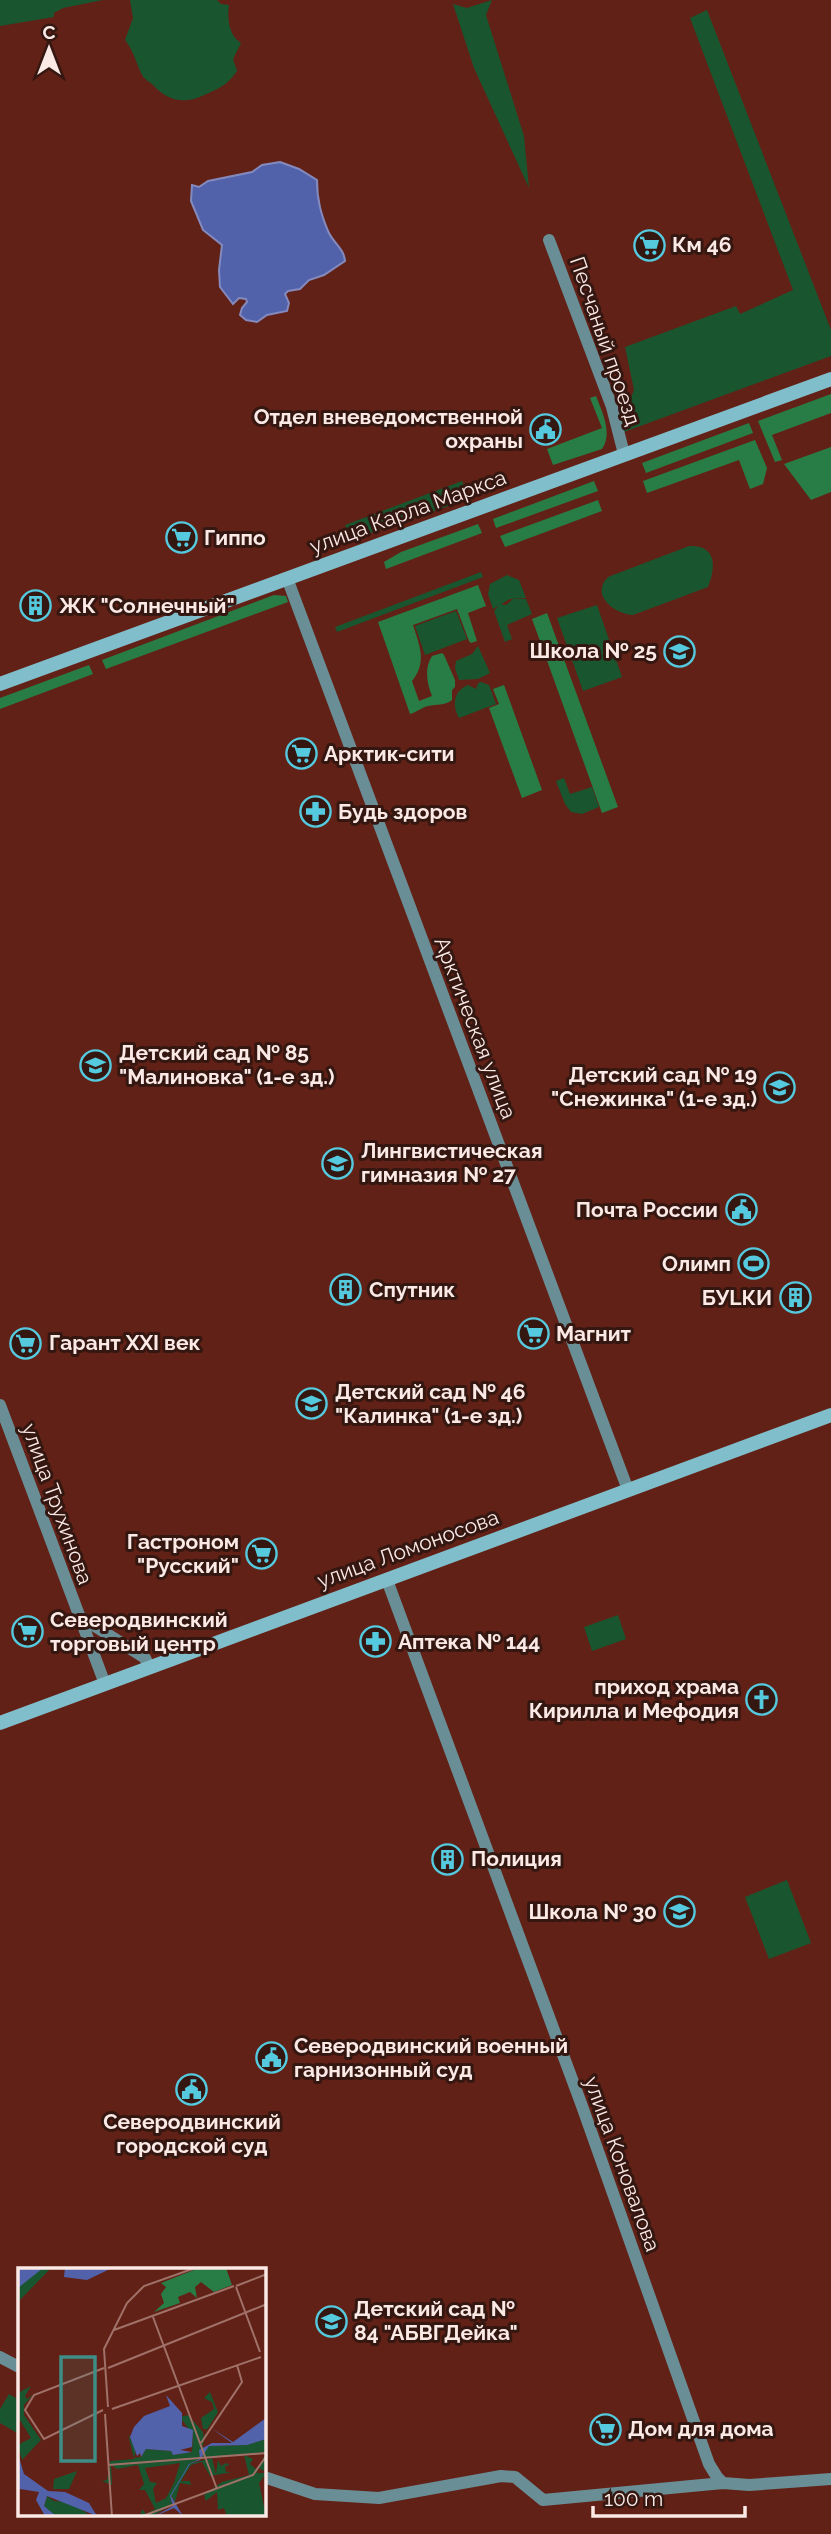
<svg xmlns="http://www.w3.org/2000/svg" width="831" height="2534" font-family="Raleway,sans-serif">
	<rect width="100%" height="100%" fill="#622116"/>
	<path fill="#19562f" d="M0,0H103L63,8L54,13V17L0,26Z
		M130,0H217L221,4L229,5C227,19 229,36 241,43L233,59L237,71C228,85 218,89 202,96C184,104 168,101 154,86C150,82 145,80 142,75C136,63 134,51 125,40L133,18Z
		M492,0L486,15L524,136L529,188L474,68L453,4L467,8Z
		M707,10L831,330V356L624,432L620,423L634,390L625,347L736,306L740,314L793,290L690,18Z
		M462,481L467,493L463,501L351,540L345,525Z
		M689,546C717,545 716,567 708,587L633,615C614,614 590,595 608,577Z
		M481,572L483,577L337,632L335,627Z
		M507,575L519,580L526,598L510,599L493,609L488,594L490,584Z
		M513,599H526L532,614L507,625L512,639L505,642L494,611L500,604L506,605Z
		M597,605L622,677L583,691L557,618Z
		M456,611L467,639L425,655L415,626Z
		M478,646L490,673L478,679L459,680L455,668L456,661L472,654Z
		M481,682L489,685L496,704L459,718C452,706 453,691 468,685L476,689L478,683Z
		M564,778L570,794L592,787L599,807L582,814L571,812L565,804L556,781Z
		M618,1615L626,1639L592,1651L584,1627Z
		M787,1880L811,1943L769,1959L745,1897Z
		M9,2394L19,2400V2434L0,2423V2409Z"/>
	<path fill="#287d46" d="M831,394V413L772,435L782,460L775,462L758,421Z
		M596,396C602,412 613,433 602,449L553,465L547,449L602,428L590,398Z
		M749,423L753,433L646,473L642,463Z
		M755,440L767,468L763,484L750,489L739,460L647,493L643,481Z
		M831,447V492L811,500L784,464Z
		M594,481L598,491L496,528L493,519Z
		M598,500L602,511L505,547L500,536Z
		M478,524L482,533L386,569L384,562L401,552Z
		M478,585L486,606L468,613L477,641L471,643L469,641L457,609L413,625C420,647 427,662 412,681L419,701L432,696C427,684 424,668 432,656L442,653L444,655L455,680V687L452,690V700C444,706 437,704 428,706C421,708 417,712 410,714L378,622Z
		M274,595L286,596L288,602L106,669L102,660Z
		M547,613L618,807L602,813L532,619Z
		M89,665L93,674L0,709V698Z
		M504,685L542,790L522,798L489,708L499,704L493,689Z"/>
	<path fill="#5162ab" stroke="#848abd" stroke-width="2" d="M280,162L299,169L317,180C317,200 321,214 328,231C333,243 344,248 345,261L324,275L309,280L300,289L288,291L285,294L289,303L287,311L267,315L257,322L246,320L240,315L242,308L247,302L246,299L239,298L233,304L220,287L219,270L222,245L203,230L191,201L192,185L199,187L208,181L252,172L262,165Z"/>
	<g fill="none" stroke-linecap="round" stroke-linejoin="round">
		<path stroke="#698e96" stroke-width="12" d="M549,240L612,407L624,454
			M287,578L628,1490
			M0,1405L105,1684
			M387,1580L582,2106L709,2464L717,2477L723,2483
			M79,1616L145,1658L149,1667
			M0,2357L19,2367
			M264,2477L315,2494L379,2498L501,2476L515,2477L543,2500L723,2483L749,2485L831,2479"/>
		<path stroke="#80becb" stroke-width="14" d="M0,684L831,379
			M0,1723L831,1415"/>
	</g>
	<defs>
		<symbol id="supermarket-ring" viewBox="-11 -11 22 22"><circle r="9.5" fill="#341711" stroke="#55cadf" stroke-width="1.5"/><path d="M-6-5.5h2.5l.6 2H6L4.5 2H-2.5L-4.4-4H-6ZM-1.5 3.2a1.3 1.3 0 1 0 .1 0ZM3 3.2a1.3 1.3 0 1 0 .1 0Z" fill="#55cadf"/></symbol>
		<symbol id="civic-ring" viewBox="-11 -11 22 22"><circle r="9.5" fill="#341711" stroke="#55cadf" stroke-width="1.5"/><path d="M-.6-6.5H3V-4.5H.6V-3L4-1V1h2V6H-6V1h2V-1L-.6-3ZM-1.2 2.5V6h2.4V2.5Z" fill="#55cadf"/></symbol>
		<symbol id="building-ring" viewBox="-11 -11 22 22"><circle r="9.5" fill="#341711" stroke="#55cadf" stroke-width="1.5"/><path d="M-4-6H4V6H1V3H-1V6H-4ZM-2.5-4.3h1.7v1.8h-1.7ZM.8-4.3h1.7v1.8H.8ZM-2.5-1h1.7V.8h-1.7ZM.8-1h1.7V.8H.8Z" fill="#55cadf"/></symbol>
		<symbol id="school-ring" viewBox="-11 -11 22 22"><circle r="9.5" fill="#341711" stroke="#55cadf" stroke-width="1.5"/><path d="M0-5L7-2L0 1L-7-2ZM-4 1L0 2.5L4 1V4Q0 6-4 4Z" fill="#55cadf"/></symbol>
		<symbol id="pharmacy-ring" viewBox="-11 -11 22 22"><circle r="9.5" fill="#341711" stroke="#55cadf" stroke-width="1.5"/><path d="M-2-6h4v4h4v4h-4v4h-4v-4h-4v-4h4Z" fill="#55cadf"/></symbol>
		<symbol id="stadium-ring" viewBox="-11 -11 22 22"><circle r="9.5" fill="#341711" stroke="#55cadf" stroke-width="1.5"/><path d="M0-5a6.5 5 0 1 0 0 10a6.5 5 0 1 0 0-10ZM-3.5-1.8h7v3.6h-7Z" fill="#55cadf"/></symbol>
		<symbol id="church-ring" viewBox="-11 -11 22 22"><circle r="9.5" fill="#341711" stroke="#55cadf" stroke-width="1.5"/><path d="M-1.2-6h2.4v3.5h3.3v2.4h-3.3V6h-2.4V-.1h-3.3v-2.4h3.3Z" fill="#55cadf"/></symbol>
	</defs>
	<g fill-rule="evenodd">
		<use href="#supermarket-ring" x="632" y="228" width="35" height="35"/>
		<use href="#civic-ring" x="528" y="412" width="35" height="35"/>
		<use href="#supermarket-ring" x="164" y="520" width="35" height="35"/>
		<use href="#building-ring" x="18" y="588" width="35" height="35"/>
		<use href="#school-ring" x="662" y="634" width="35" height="35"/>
		<use href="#supermarket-ring" x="284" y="736" width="35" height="35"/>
		<use href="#pharmacy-ring" x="298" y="794" width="35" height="35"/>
		<use href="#school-ring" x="78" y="1048" width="35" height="35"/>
		<use href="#school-ring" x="762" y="1070" width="35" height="35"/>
		<use href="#school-ring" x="320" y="1146" width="35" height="35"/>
		<use href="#civic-ring" x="724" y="1192" width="35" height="35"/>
		<use href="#stadium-ring" x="736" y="1246" width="35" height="35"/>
		<use href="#building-ring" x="328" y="1272" width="35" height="35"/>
		<use href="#building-ring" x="778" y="1280" width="35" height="35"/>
		<use href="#supermarket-ring" x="516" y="1316" width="35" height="35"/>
		<use href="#supermarket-ring" x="8" y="1326" width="35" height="35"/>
		<use href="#school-ring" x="294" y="1386" width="35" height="35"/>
		<use href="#supermarket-ring" x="244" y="1536" width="35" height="35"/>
		<use href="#supermarket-ring" x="10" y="1614" width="35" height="35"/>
		<use href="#pharmacy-ring" x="358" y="1624" width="35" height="35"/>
		<use href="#church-ring" x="744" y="1682" width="35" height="35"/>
		<use href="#building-ring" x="430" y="1842" width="35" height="35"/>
		<use href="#school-ring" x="662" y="1894" width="35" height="35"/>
		<use href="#civic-ring" x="254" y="2040" width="35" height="35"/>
		<use href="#civic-ring" x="174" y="2072" width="35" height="35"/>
		<use href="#school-ring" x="314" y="2304" width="35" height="35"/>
		<use href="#supermarket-ring" x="588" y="2412" width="35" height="35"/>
	</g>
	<g text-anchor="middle" stroke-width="6" stroke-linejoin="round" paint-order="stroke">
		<g font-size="21" font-weight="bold" fill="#fbe9e6" stroke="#341711" text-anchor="start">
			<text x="672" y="252">Км 46</text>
			<text x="523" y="424" text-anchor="end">Отдел вневедомственной<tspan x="523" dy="24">охраны</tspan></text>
			<text x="204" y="545">Гиппо</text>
			<text x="59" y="613">ЖК "Солнечный"</text>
			<text x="657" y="658" text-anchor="end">Школа № 25</text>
			<text x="324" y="761">Арктик-сити</text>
			<text x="338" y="819">Будь здоров</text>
			<text x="119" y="1060">Детский сад № 85<tspan x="119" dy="24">"Малиновка" (1-е зд.)</tspan></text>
			<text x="757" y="1082" text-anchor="end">Детский сад № 19<tspan x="757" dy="24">"Снежинка" (1-е зд.)</tspan></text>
			<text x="361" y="1158">Лингвистическая<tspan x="361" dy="24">гимназия № 27</tspan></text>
			<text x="718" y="1217" text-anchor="end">Почта России</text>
			<text x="731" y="1271" text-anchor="end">Олимп</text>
			<text x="369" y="1297">Спутник</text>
			<text x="772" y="1305" text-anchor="end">БУLКИ</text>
			<text x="556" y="1341">Магнит</text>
			<text x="49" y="1350">Гарант XXI век</text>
			<text x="335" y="1399">Детский сад № 46<tspan x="335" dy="24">"Калинка" (1-е зд.)</tspan></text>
			<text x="239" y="1549" text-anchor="end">Гастроном<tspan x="239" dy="24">"Русский"</tspan></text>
			<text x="50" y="1627">Северодвинский<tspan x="50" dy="24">торговый центр</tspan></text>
			<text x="398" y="1649">Аптека № 144</text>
			<text x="739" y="1694" text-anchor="end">приход храма<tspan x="739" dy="24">Кирилла и Мефодия</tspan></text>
			<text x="471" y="1866">Полиция</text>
			<text x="657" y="1919" text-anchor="end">Школа № 30</text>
			<text x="294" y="2053">Северодвинский военный<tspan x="294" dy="24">гарнизонный суд</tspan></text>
			<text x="192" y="2129" text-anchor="middle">Северодвинский<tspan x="192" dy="24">городской суд</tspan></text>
			<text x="354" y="2316">Детский сад №<tspan x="354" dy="24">84 "АБВГДейка"</tspan></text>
			<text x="628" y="2436">Дом для дома</text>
		</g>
		<g font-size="21" fill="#fbe9e6" stroke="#341711">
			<text transform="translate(605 341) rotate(71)" y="7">Песчаный проезд</text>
			<text transform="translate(408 512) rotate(-20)" y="7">улица Карла Маркса</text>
			<text transform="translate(475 1028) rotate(69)" y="7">Арктическая улица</text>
			<text transform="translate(57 1504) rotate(70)" y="7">улица Трухинова</text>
			<text transform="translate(408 1549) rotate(-20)" y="7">улица Ломоносова</text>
			<text transform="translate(622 2164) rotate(70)" y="7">улица Коновалова</text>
		</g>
	</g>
	<g transform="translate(18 2268)">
		<rect width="248" height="248" fill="#622116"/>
		<path d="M18,0H33L0,34V13ZM13,118L7,128L9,131L15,127L6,137V147L23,172L4,192L0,177L13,170L0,149V125ZM192,124L200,144L187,165L184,184L190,178L228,177L248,171V184L182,191L171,196L194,190L198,206L200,192L203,198L208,195L212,197L207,198L208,204H214L192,208L184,194L173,197L163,213H172L173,217L162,215L157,234L153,227L154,236L135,248H122L124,241L128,246L137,241L127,222H121L126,216L120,197L99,201L93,197L94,217L84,213L89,212L92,193L116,191L110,166L118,182L116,190L123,189L128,181L153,183L155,187L174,184L175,167L162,149L170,147L185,164V169L189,161H185L183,150L196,141L194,134L186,130ZM162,195L156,215L148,230L138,235L135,221L139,215L132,214L127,200ZM248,185L246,203L240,200L239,205H247V207L241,215L248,248H209L206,240L200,242L199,224L188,233L186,227L204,214L231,207L226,187L235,191L232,196L239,202ZM59,203L51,221H35L36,211ZM46,227L57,233L55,236L73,248H37L26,238L29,228L36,233L52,234L33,229Z" fill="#19562f" fill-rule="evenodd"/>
		<path d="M181,0H208L214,17L196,24L183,14L177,19L179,30L172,24L160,29L162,35L136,44L146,35L143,26L148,19L143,15Z" fill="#287d46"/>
		<path d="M0,0H25L0,20ZM47,0H94L69,12L46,9ZM148,127L164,145V158L175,162L174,179L162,182L174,184L155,187L153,183L128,181L123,189L122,185L119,188L112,169L116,159L126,148L152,138ZM248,150V171L229,177L191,178L182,192L172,196L153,228L165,248L156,240L135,249L155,238L152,228L171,196L182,191L181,182L194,175H214L193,160L215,174ZM0,186L6,206L30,223L47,224L71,235L79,248L29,228L26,238L38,248H27L18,232L21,224L2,221L0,224Z" fill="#5162ab"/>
		<path fill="none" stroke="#9f7169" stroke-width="2" d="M218,18L249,6M218,19L242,84M135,49L160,116M96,62L216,18M90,100L249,36M160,116L199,221M90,139L86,81L109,35L126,18L177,0M94,141L243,89M85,142L26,171L7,142L16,127L86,100M87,146L94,249M183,175L224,114L219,97M90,197L249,185M122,249L235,207L249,187"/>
		<path fill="#3e8d86" fill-opacity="0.15" stroke="#3e8d86" stroke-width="3.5" d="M43,89H77V193H43Z"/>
		<rect width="248" height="248" fill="none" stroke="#fbe9e6" stroke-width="3.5"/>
	</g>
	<g transform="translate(49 49)" stroke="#341711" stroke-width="5" paint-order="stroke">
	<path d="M0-5L12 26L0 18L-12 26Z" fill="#fbe9e6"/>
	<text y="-10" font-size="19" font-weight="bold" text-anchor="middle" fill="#fbe9e6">С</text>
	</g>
	<path d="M593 2506v10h152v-10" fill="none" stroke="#fbe9e6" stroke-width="3.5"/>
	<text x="604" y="2506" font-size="21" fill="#fbe9e6" stroke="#341711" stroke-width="5" paint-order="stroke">100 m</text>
</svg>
